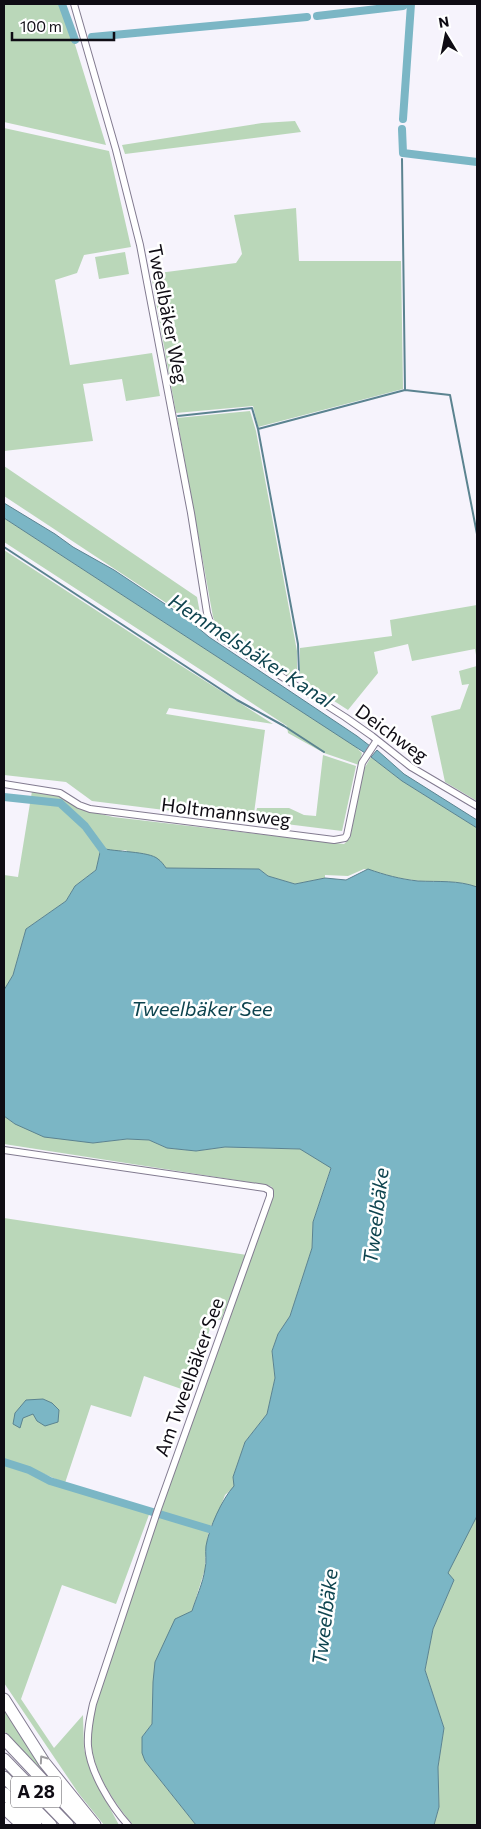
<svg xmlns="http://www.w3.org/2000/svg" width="481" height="1829" font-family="Commissioner,sans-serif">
	<rect width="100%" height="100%" fill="#f6f3fc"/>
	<path fill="#bad7b9" d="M4,4H61L73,38L106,145L4,122Z
		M295,121L301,132L125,154L122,145L262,123Z
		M4,128L109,151L131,247L84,255L77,273L55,280L70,365L152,353L160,396L126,401L122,379L83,384L93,441L4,451Z
		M296,208L299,261H401L403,389L258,427L253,406L176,413L151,274L236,263L242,254L234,215Z
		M125,252L129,274L99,279L95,257Z
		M250,411L256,431L297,651V681L225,637L218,629L213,617L177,418Z
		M4,466L197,597L202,624L183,614L4,496Z
		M4,518L356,747L362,753L359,765L324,753L288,733L287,726L4,542Z
		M4,550L169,658L273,724L169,708L166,714L265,730L253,821L92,801L66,782L4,775Z
		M477,605V661L475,649L412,661L408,644L374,652L378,673L348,710L300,679V648L392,636L390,620Z
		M477,666V801L445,782L431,716L460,709L469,684L462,685L459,671Z
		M323,755L356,766L342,831L254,820L257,808H289L304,815L316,816Z
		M371,757L402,781L477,828V887C458,880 440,882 420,881C399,879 383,874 364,869L348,876L325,875V878L295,884L268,876L259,869L166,868L125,850L113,852L101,848L96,870L75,886L66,901L26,929L13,975L4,990V875L18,877L32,791L57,795L88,811L113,817L344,844L350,838L364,769Z
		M4,1116L15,1124L93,1143L127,1139L149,1140L167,1148L196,1151L225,1147L300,1149L331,1167L313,1222L312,1248L290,1316L278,1334L272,1351L275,1378L267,1414L245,1442L233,1477L235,1486L225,1495L217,1516L209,1529L206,1548L205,1569L192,1611L153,1682L152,1724L142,1737L145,1761L196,1825H133C110,1797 88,1765 91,1728C92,1720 95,1712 96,1705L171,1480L251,1254L274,1195L272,1187L267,1185L4,1144Z
		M4,1218L247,1255L221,1320L213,1319L190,1392L144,1376L131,1417L91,1405L65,1483L35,1470L32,1473L48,1483L150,1512L116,1604L62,1585L21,1699L54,1748L83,1715L84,1749L92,1775L119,1825H104L79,1794L4,1683Z
		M477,1516V1825H434L439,1807L438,1767L444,1728L425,1670L433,1629L454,1580L447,1573Z
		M4,1706L66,1795L4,1731Z"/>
	<path fill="#7bb6c5" stroke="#5b8390" d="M4,503L55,534L73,547L114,570L189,620L209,637L357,736L370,746L365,753L4,518Z
		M377,750L404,774L477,820V828L402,781L371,757Z
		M101,848C114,852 149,851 158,859C161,861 164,865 166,868L259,869L268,876L295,884L325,878L346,880L368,869C385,875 400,879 418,881C439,882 458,880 477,887V1516L448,1573L454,1580L433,1629L425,1670L444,1728L438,1767L439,1807L434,1825H196L145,1761L142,1753V1737L152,1724L153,1682L155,1662L175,1619L192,1611C196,1598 203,1583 205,1569C207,1562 205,1553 206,1546C209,1528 222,1499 234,1486L233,1477L245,1442L267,1414L275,1378L272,1351L278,1334L290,1316L312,1248L313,1222L331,1168L300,1149L225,1147L196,1151L167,1148L149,1140L127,1139L93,1143L44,1137L15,1124L4,1116V990L13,975L26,929L66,901L75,886L96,870Z
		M43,1399L52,1403L59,1410L58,1422L45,1426L37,1421L33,1414L23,1418L20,1428L13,1424L15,1413L26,1400Z"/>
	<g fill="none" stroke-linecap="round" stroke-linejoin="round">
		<path stroke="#5b8390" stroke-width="2" d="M402,159L405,390
			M178,416L252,408L258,429
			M4,547L237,700L284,726L324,752
			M299,673L298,644L258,429L405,390L450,395L477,534"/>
		<path stroke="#7bb6c5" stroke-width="8" d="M62,4L75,40
			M317,16L403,6
			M92,37L307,17
			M403,119L411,4
			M402,129L403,153L477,162
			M4,797L60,803L85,826L107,856
			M4,1462L29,1470L50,1481L209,1529"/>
		<defs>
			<path id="minor" d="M74,4L116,150L140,245L191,513L207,613L210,622L221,638L345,717L372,736L411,767L477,806
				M4,784L60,793L79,805L90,809L334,840L345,838L347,835L362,763L377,740
				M4,1150L265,1188L270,1191V1196L158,1509L93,1704C90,1718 87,1731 88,1746C90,1772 111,1806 128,1825"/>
			<path id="motorway" d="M4,1699L44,1762L95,1825
				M4,1739L85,1825
				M4,1759L68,1825
				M4,1777L51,1825
				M4,1793L36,1825
				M4,1808L22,1825"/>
		</defs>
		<use href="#minor" stroke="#827b90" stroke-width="8"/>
		<use href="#motorway" stroke="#827b90" stroke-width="13"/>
		<use href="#minor" stroke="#fff" stroke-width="6"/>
		<use href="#motorway" stroke="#fff" stroke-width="11"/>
	</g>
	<defs><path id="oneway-chevron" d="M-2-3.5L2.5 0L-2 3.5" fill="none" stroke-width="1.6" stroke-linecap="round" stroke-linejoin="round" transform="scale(1.25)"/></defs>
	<use stroke="#9f9ea1" href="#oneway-chevron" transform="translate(43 1759) rotate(-125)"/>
	<g text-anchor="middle" stroke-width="5" stroke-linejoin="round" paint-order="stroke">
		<rect fill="#fff" stroke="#57555a" stroke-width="1" x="11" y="1776.5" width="50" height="31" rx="4"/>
		<g font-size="18" font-weight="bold" fill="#0f0c14">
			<text x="36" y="1798">A 28</text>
		</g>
		<g font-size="19" fill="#0f0c14" stroke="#fff">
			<text transform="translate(168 314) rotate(79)" y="7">Tweelbäker Weg</text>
			<text transform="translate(392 733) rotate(36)" y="7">Deichweg</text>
			<text transform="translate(226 812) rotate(7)" y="7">Holtmannsweg</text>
			<text transform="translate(189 1377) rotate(-70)" y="7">Am Tweelbäker See</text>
		</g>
		<g font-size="20" font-style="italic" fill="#0e444f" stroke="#fff">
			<text transform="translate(251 651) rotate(33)" y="7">Hemmelsbäker Kanal</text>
			<text x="202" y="1016">Tweelbäker See</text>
			<text transform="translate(376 1216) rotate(-83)" y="7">Tweelbäke</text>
			<text transform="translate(325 1617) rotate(-83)" y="7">Tweelbäke</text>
		</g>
	</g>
	<rect width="481" height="1829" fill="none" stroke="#0f0c14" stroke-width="10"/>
	<g transform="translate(446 35) rotate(350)" stroke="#ffffff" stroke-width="4" paint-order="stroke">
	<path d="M0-4L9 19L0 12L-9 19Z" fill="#0f0c14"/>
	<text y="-8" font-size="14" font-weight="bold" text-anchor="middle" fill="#0f0c14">N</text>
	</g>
	<path d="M12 32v8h102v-8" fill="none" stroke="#0f0c14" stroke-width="2.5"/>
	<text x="20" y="32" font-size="15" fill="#0f0c14" stroke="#ffffff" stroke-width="4" paint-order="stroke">100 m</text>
</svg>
